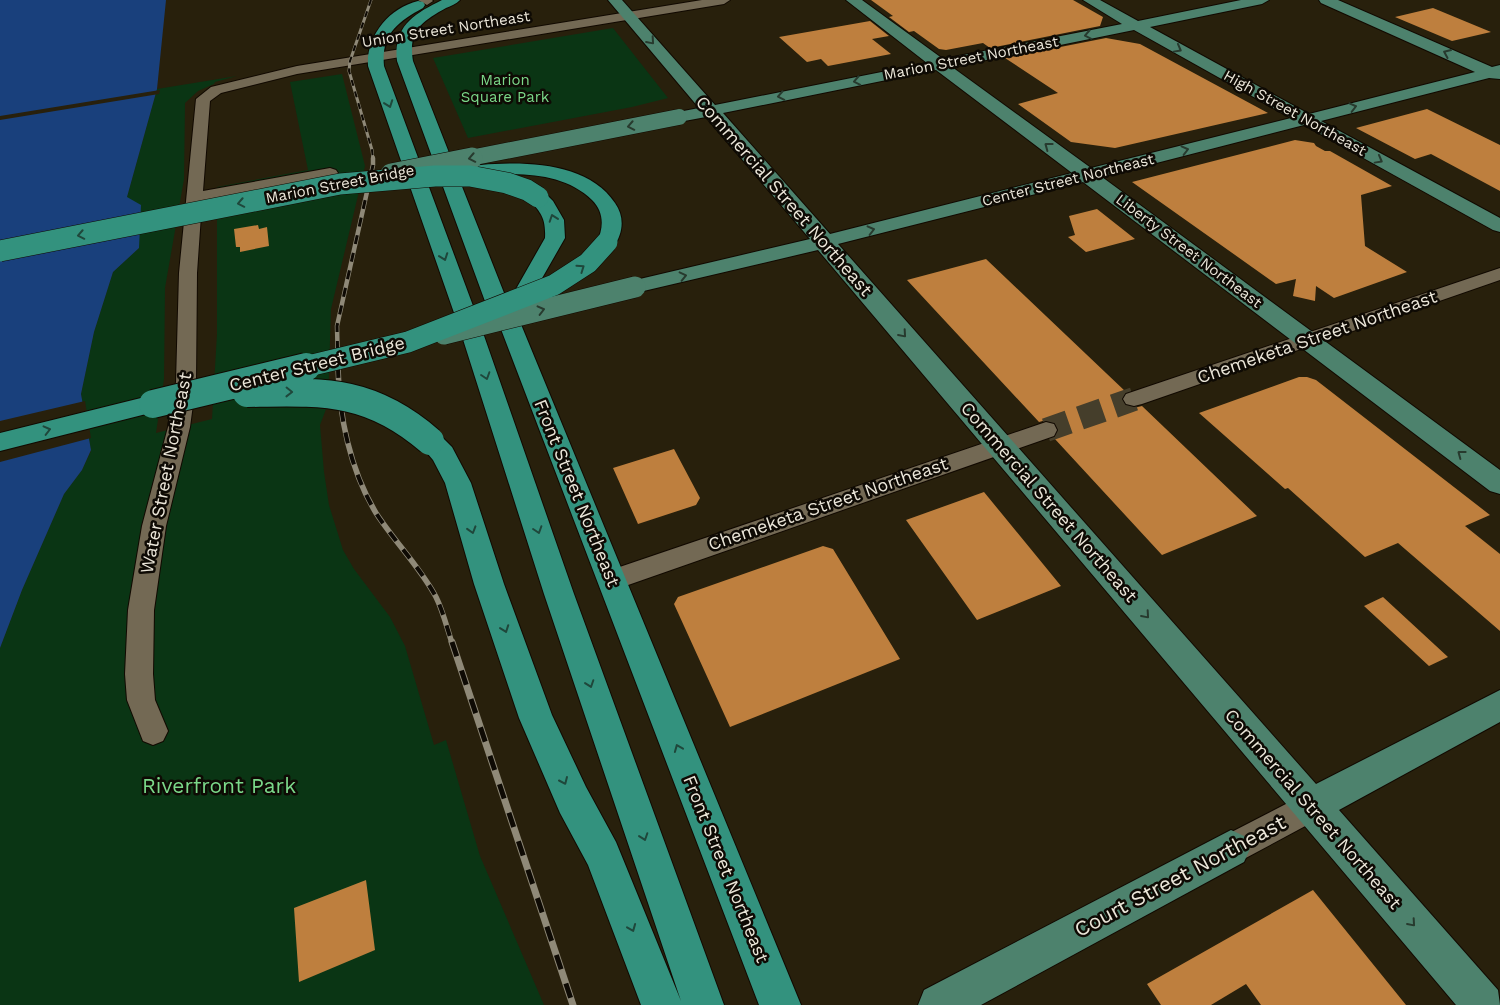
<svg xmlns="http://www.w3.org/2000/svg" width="1500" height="1005" font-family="'Work Sans',sans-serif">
	<rect width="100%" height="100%" fill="#28200c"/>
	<path fill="#0a3514" d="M613,28L668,98L632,107L468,138L433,58Z
		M342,74L365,166L331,309L328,404L320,425L324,472L329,505L343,550L354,569L390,617L405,646L434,745L446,740L480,856L544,1005H0V648L22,590L64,494L82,470L91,451L81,394L94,332L113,272L139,248L127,197L157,89L237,76L215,82L214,84L198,91L185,103L184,179L165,288L164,379L156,433L212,419L217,334V187L308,170L290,82Z"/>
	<path fill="#19407c" d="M0,0H166L157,89L127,197L141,205L139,248L113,272L94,332L81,394L91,450L82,470L64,494L22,590L0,648Z"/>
	<path fill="#28200c" d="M160,90L159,94L0,120V116Z
		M85,401L91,438L0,462V421Z"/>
	<path fill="#be7f3e" d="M871,0H1073L1103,17L1100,26L990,48L983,43L946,50L939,49L914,31L909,32L889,17L893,16Z
		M1433,8L1491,32L1452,41L1395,17Z
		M870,21L889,36L872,39L891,54L828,66L821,59L807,62L779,37Z
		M1106,38L1140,44L1268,113L1115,148L1071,142L1018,104L1058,93L1005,58Z
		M1427,109L1500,145V191L1431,154L1415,159L1356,128Z
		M1295,140L1314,143L1316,146L1325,151H1330L1392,186L1361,195L1365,246L1407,272L1334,298L1316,286L1315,301L1293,296L1296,279L1276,284L1132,182Z
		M1097,209L1135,239L1086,252L1068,237L1075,235L1069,216Z
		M258,225L259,229L267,227L269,246L240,252V247H236L234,229Z
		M986,259L1126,392L1121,398L1124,405L1134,408L1142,406L1257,516L1162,555L1054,438L1059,431L1056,423L1046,420L1039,422L907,280Z
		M1299,377H1307L1316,380L1490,515L1465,526L1500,554V631L1398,543L1365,557L1288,488L1285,489L1199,413Z
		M674,449L700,498L696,505L638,524L613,468Z
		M984,492L1061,586L977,620L906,520Z
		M823,546L833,549L900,659L730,727L674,604L678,597Z
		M1383,597L1448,657L1429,666L1364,606Z
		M366,880L375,950L299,982L294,908Z
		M1313,890L1406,1005H1261L1246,984L1211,1005H1161L1147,984Z"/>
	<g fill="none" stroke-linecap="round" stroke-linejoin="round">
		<path stroke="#453e2b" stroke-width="24" stroke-dasharray="24 12" stroke-linecap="butt" d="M1046,430L1134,399"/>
		<defs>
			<path id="minor" d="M418,0H432L433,1L427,5Z
				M702,0H730L724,4L297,74L221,93L210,101L203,191L330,168L336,170L338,173L336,176L330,178L202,201L197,273L196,382L190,427L166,526L154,610L153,674L155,700L168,731L163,741L153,745L143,741L127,700L125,674L128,610L142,526L168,427L176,382L179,273L196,99L211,87L297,66Z
				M1500,268V280L1142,404L1134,406L1126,404L1123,399L1126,394Z
				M1046,422L1054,424L1057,430L1054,436L611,591L602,587L598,580L602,573Z
				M1311,791L1322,795L1326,806L1322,817L1242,860L1231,865L1220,860L1215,849L1220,838Z"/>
			<path id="major" d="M608,0H622L715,105L927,63L846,0H862L943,59L1122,24L1083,0H1100L1138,21L1241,0H1269L1262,4L1150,27L1309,114L1475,72L1321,3L1319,0H1338L1492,67L1500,65V79L1489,78L1321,121L1500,218V232L1493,230L1304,125L1102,177L1500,470V494L1490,491L1083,182L838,244L1316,784L1500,690V722L1339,810L1498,990L1500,1005H1456L818,250L635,293L627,292L624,287L627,282L810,239L706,117L679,122L673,121L671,117L673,113L699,108ZM1134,30L1291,118L1091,168L952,67ZM936,70L1072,173L830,234L723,113Z
				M1231,830L1244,836L1250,849L1244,862L981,1005H918L924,990Z"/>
			<path id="highway" d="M442,0H460C456,4 451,6 446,8C421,22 408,31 413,61L455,168C504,161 584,156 615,203C625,217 623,233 614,246L607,248L600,246L597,242C604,227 604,212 592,200C558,167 501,173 459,179L508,303L545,238C546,216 540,213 528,197L531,193L538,191L545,193L553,201L564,220L565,238L537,287L520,322L801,1005H759L499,324L486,304L397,61C393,26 414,14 442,0Z
				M418,1L423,2L425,5L423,8C397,22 381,35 384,66L482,330L574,594L724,1005H641L588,865L560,813L519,718L474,584L445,483L433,460L417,441L421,434L430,432L439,434L452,447L471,483L504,584L552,715L586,787L616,842L681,1001L544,594L460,330L368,66C366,36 389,8 418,1Z
				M153,395L162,398L165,404L162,410L0,451V433Z"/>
		</defs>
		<use href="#minor" stroke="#110900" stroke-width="2"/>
		<use href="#major" stroke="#110900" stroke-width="2"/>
		<use href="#highway" stroke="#110900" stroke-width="2"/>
		<use href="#minor" fill="#736954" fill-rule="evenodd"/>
		<use href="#major" fill="#4d826d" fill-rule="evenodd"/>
		<use href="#highway" fill="#33927e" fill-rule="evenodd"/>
		<defs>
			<path id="rail-far3" d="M371,0L350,61L349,71L372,150L373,159"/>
			<path id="rail-far2" d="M338,368L337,326L373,165V158"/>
			<path id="rail-far1" d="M338,367C339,416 350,470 376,513C394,541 420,567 436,597C443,611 447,628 452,643"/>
			<path id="rail" d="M452,642L573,1005"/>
		</defs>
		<use href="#rail-far3" stroke="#8f8978" stroke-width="3"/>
		<use href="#rail-far2" stroke="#8f8978" stroke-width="4.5"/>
		<use href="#rail-far1" stroke="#8f8978" stroke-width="5.5"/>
		<use href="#rail" stroke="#8f8978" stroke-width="7"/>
		<use href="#rail-far3" stroke="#0e0a04" stroke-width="2" stroke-dasharray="6" stroke-linecap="butt"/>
		<use href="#rail-far2" stroke="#0e0a04" stroke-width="3" stroke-dasharray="9" stroke-linecap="butt"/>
		<use href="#rail-far1" stroke="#0e0a04" stroke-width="4" stroke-dasharray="11" stroke-linecap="butt"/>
		<use href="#rail" stroke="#0e0a04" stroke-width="5" stroke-dasharray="15" stroke-linecap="butt"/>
		<defs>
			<path id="major-bridge-far1" d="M465,159L679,117"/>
			<path id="major-bridge" d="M391,174L472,158
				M444,334L635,287"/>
			<path id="highway-bridge-far1" d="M0,251L340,184L435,176H470L507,183L527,190L538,197
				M300,368L408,342L554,285L588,263L607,242"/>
			<path id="highway-bridge" d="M247,393C322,392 369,388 430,441
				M153,404L306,367"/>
		</defs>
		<use href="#major-bridge-far1" stroke="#110900" stroke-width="17" stroke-linecap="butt"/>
		<use href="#major-bridge" stroke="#110900" stroke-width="22" stroke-linecap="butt"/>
		<use href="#highway-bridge-far1" stroke="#110900" stroke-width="22" stroke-linecap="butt"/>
		<use href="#highway-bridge" stroke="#110900" stroke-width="30" stroke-linecap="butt"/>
		<use href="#major-bridge-far1" stroke="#4d826d" stroke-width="16"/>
		<use href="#major-bridge" stroke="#4d826d" stroke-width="21"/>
		<use href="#highway-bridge-far1" stroke="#33927e" stroke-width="21"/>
		<use href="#highway-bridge" stroke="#33927e" stroke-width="28"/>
	</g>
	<defs><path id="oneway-chevron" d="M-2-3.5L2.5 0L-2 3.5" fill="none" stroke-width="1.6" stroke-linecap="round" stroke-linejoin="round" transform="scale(1.25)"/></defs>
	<g stroke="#273a2e">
		<use href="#oneway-chevron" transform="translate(1088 35) rotate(169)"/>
		<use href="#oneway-chevron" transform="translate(651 41) rotate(49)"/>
		<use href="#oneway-chevron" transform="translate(1178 49) rotate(29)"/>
		<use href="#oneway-chevron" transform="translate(1447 53) rotate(-156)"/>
		<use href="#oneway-chevron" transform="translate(857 81) rotate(169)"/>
		<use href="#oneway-chevron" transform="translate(781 96) rotate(169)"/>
		<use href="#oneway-chevron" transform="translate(1353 107) rotate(-14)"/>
		<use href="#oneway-chevron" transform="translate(631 126) rotate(169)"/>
		<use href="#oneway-chevron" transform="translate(1048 146) rotate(-143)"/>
		<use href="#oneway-chevron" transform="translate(1185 150) rotate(-14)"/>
		<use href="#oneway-chevron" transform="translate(472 158) rotate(169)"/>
		<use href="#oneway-chevron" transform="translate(1379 160) rotate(29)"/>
		<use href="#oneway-chevron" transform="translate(871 230) rotate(-14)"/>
		<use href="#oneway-chevron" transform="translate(683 276) rotate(-13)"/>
		<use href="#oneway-chevron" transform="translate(541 310) rotate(-14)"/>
		<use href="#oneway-chevron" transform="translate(903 334) rotate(49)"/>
		<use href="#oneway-chevron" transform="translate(1461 454) rotate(-143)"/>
		<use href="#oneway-chevron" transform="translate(1146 615) rotate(49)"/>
		<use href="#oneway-chevron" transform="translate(1412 923) rotate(49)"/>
	</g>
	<g stroke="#1f473b">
		<use href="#oneway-chevron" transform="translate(389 104) rotate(70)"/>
		<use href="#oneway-chevron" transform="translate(241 203) rotate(169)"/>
		<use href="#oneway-chevron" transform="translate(553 218) rotate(-109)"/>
		<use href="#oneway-chevron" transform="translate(81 235) rotate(169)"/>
		<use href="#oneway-chevron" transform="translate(444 257) rotate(70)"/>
		<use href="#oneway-chevron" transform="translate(581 268) rotate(-35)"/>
		<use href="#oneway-chevron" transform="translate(486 376) rotate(72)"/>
		<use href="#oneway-chevron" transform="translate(289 392) rotate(1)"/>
		<use href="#oneway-chevron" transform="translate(47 430) rotate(-14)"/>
		<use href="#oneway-chevron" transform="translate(472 530) rotate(73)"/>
		<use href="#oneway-chevron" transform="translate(538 530) rotate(72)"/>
		<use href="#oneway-chevron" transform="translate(505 629) rotate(70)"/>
		<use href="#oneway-chevron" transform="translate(590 684) rotate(71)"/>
		<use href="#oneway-chevron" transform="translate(678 748) rotate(-112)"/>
		<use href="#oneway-chevron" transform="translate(564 781) rotate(66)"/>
		<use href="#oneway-chevron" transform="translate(644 837) rotate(71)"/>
		<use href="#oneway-chevron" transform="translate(632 928) rotate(68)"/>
	</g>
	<g text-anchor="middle" stroke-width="5" stroke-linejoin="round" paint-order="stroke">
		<g font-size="15" fill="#ebe6d9" stroke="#0e0a04">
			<text transform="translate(446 29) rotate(-9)" y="5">Union Street Northeast</text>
			<text transform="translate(971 58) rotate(-11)" y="5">Marion Street Northeast</text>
			<text transform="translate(1295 113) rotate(29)" y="5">High Street Northeast</text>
			<text transform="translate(1068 180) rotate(-14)" y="5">Center Street Northeast</text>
			<text transform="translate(340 184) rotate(-11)" y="5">Marion Street Bridge</text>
			<text transform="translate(1189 251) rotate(37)" y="5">Liberty Street Northeast</text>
		</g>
		<g font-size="15" fill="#7bd889" stroke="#0e0a04">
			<text x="505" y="85">Marion<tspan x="505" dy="17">Square Park</tspan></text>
		</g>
		<g font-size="18" fill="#ebe6d9" stroke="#0e0a04">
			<text transform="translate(784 196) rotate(49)" y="6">Commercial Street Northeast</text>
			<text transform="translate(1317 337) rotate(-19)" y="6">Chemeketa Street Northeast</text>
			<text transform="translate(317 364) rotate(-14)" y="6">Center Street Bridge</text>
			<text transform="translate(166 473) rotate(-79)" y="6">Water Street Northeast</text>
			<text transform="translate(577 493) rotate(68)" y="6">Front Street Northeast</text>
			<text transform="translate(1049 502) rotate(49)" y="6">Commercial Street Northeast</text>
			<text transform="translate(828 504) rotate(-19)" y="6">Chemeketa Street Northeast</text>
			<text transform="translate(1313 809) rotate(49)" y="6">Commercial Street Northeast</text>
			<text transform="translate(726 869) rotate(68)" y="6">Front Street Northeast</text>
		</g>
		<g font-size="21" fill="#7bd889" stroke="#0e0a04">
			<text x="219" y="793">Riverfront Park</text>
		</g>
		<g font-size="21" fill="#ebe6d9" stroke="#0e0a04">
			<text transform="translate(1180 876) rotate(-28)" y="7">Court Street Northeast</text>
		</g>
	</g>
</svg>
